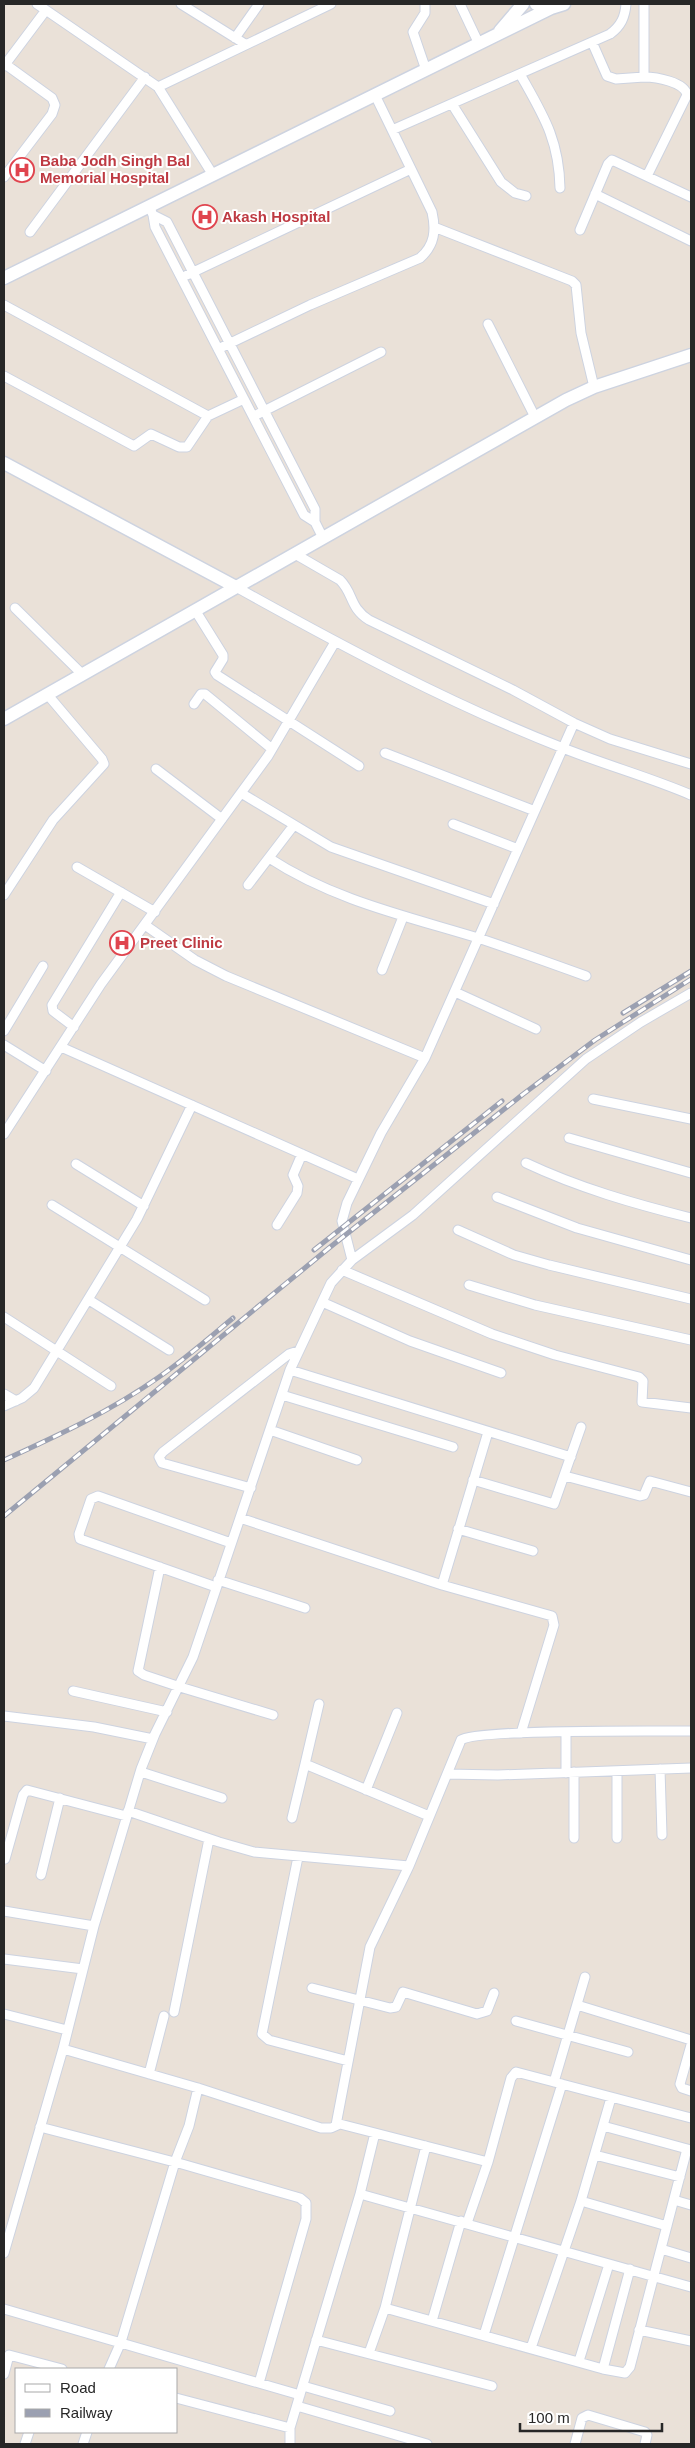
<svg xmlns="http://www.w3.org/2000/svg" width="695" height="2448" font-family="Arial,sans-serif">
	<rect width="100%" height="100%" fill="#eae1d8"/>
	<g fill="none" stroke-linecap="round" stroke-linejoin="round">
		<defs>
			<path id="street" d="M37,4L158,87L213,175
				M181,4L245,44
				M425,4V13L413,32L426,70
				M460,4L479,44
				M644,4V77C656,77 685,82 687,95L647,176
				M235,38L259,4
				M592,42L607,76L616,79L644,77
				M4,66L46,10
				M520,74C543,115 559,139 560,188
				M158,87L331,4
				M452,104L501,182L515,193L526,196
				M392,130L610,34C621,26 625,17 626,4
				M4,177L52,114L55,105L52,98L5,64
				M595,194L691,241
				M149,206L153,215L155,227L304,515L315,522L323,538
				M153,215L167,222L315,509V522
				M434,227L572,281L576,285L581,333L594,387
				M580,230L608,164L612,160L691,197
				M30,232L145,77
				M187,275L411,169
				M4,305L208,416L244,399
				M488,324L535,417
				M218,349L310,305L420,258C435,245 436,230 432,212L375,95
				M4,376L134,446L151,434L179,447H187L208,416
				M258,414L381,352
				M295,554L340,580C354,594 349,607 369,620L513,690L574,723L610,739L691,764
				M236,587C342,646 450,704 563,748C605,765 649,777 691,795
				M15,608L82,674
				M195,610L223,655V659L215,672L217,675L359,766
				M194,704L201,694H205L272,749
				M385,753L535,811
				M156,769L222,819
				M241,793L331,847L494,904
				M453,824L518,849
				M269,858C333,900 406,916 478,938C514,950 550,963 586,976
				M77,867L155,912
				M248,885L294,825
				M4,895L53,820L104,764L102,759L47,694
				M145,925L195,960L226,976L425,1058
				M382,970L403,917
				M455,992L536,1029
				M74,1027L53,1011L52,1005L121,892
				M4,1031L43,966
				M4,1045L46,1071
				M61,1047L358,1179
				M593,1099L691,1119
				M4,1134L101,984L268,756L335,642
				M569,1138L691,1173
				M526,1163C579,1188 635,1204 691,1218
				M76,1164L144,1206
				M497,1197L577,1228L691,1260
				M52,1205L205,1300
				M277,1225L297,1193L298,1186L293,1175L302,1154
				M458,1230L514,1255L549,1265L691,1299
				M352,1260L342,1221L347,1203L381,1133L425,1058L574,723
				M342,1270L492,1334L555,1355L639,1377L643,1381L642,1402L691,1408
				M469,1285L535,1305L691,1340
				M89,1300L169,1350
				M322,1302L410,1341L501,1373
				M4,1317L111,1386
				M290,1370L571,1457
				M4,1394L16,1401
				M282,1395L453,1447
				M4,1406L22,1398L34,1388L137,1219L192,1105
				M270,1430L357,1460
				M565,1476L640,1496L644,1495L650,1481L691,1492
				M473,1480L554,1504L581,1427
				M251,1488L162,1463L159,1457L163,1452L289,1354L298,1351
				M240,1518L442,1585L552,1616L554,1625L521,1733
				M458,1529L533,1551
				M160,1567L138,1671L144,1675L180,1687L273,1715
				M218,1580L305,1608
				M442,1585L488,1432
				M216,1587L80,1539L79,1534L91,1499L98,1496L231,1543
				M73,1691L167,1712
				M319,1704L305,1764L429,1816
				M4,1716L94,1727L153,1739
				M566,1733V1773
				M660,1769L662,1835
				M141,1772L222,1798
				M447,1774L461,1740C476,1729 660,1731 691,1731
				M366,1790L397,1713
				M128,1811L219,1842L254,1852L409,1866
				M292,1818L305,1764
				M574,1838V1772
				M617,1838V1771
				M298,1857L262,2034L269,2040L348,2061
				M5,1859L23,1795L27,1790L126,1816
				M41,1875L60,1798
				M4,1911L94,1926
				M4,1959L83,1969
				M312,1988L390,2008L396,2007L403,1992L477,2014L487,2011L494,1993
				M577,2005L691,2040
				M174,2012L209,1839
				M4,2014L67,2030
				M516,2021L628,2052
				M691,2045L680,2084L682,2088L691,2091
				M63,2049L198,2088L321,2128H331L340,2124L488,2162
				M149,2074L164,2016
				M554,2082L585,1977
				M336,2125L370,1947L409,1866L447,1774L498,1775L691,1768
				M603,2126L691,2150
				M40,2127L182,2164L300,2198L306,2203V2219L259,2383
				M595,2155L680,2177
				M360,2194L691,2287
				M674,2200L691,2205
				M581,2201L667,2226
				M467,2223L488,2162L511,2078L516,2072L691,2118
				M661,2249L691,2258
				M4,2253L63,2049L94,1926L141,1769L155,1734L193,1657L290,1370L331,1283L352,1260L413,1215L586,1059L641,1022L691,993
				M385,2308L603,2369L625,2373L630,2367L687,2149
				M4,2309L300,2395
				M432,2321L461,2221
				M639,2330L691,2341
				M484,2335L562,2084
				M316,2340L492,2386
				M531,2348L581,2201L611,2098
				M369,2353L385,2308L426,2146
				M579,2361L609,2264
				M109,2369L121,2342L175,2162L189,2126L198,2088
				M603,2369L630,2269
				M4,2374L9,2355L62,2369
				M303,2386L390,2411
				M176,2398L290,2428
				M297,2406L427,2444
				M25,2444L29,2432
				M83,2444L87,2432
				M290,2444V2428L360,2194L375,2133
				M575,2444L582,2418L588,2415L645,2432L647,2435L645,2444"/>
			<path id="secondary" d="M536,4L551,8L564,4
				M500,31L523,4
				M4,278L551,8
				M4,463L236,587
				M4,719L566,400L594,387L691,355"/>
		</defs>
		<use href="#street" stroke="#cdd3e0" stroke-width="11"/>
		<use href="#secondary" stroke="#cdd3e0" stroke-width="15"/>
		<use href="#street" stroke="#fff" stroke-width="9"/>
		<use href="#secondary" stroke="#fff" stroke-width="12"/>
		<defs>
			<path id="rail" d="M623,1013L691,971
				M314,1250L502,1101
				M4,1460C57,1436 111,1411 159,1377C185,1359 209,1338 233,1318
				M4,1516L329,1248L522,1095L595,1040L691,979"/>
		</defs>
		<use href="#rail" stroke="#9ba0b1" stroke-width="5"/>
		<use href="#rail" stroke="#fff" stroke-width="3" stroke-dasharray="9" stroke-linecap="butt"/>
	</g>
	<defs>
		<symbol id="hospital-ring" viewBox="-11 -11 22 22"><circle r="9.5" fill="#fff" stroke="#e0444e" stroke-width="1.5"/><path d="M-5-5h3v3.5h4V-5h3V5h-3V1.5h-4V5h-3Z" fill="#e0444e"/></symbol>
	</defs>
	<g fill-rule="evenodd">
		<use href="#hospital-ring" x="8" y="156" width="28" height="28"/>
		<use href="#hospital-ring" x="191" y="203" width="28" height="28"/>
		<use href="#hospital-ring" x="108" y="929" width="28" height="28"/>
	</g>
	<g text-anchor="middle" stroke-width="4" stroke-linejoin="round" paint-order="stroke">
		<g font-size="15" font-weight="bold" fill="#be3a42" stroke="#fff" text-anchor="start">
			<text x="40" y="166">Baba Jodh Singh Bal<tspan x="40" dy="17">Memorial Hospital</tspan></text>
			<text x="222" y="222">Akash Hospital</text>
			<text x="140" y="948">Preet Clinic</text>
		</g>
	</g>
	<rect width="695" height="2448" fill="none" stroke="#272727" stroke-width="10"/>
	<rect x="15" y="2368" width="162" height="65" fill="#ffffff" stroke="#a9a9a9"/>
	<rect x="25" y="2384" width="25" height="8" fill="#ffffff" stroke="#a9a9a9"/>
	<text x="60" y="2393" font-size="15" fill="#272727">Road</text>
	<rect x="25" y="2409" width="25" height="8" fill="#9ba0b1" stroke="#a9a9a9"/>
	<text x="60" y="2418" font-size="15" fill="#272727">Railway</text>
	<path d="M520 2423v8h142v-8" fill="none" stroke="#272727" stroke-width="2.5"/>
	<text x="528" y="2423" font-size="15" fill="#272727" stroke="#ffffff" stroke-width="4" paint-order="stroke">100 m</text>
</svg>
